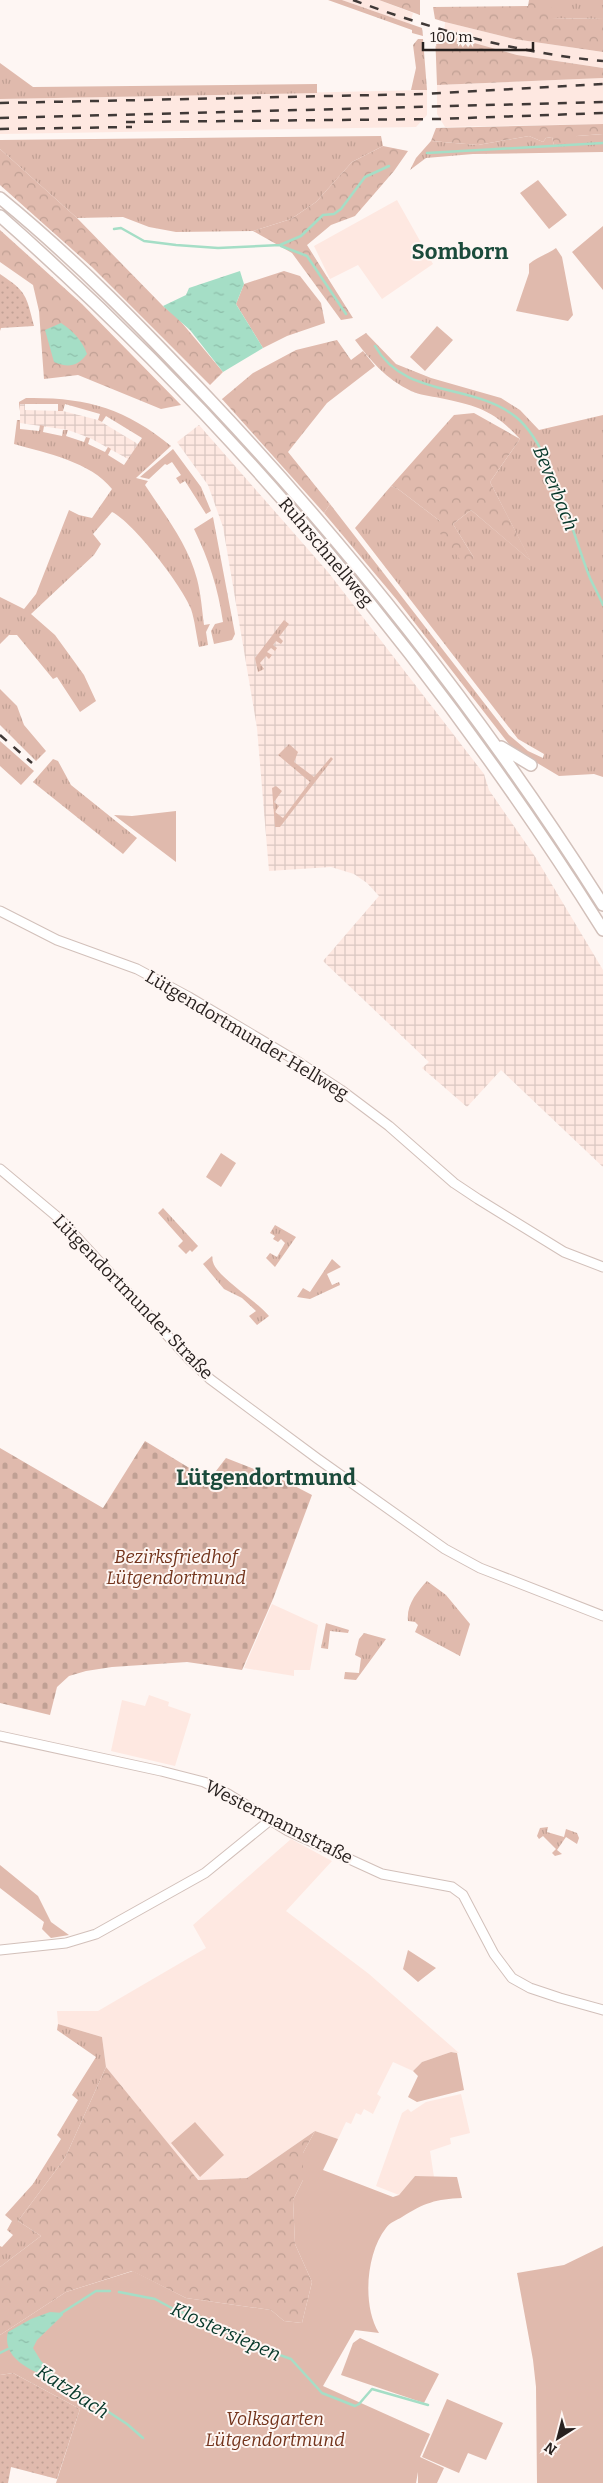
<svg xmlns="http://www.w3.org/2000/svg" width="603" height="2483" font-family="Bitter,serif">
	<defs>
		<pattern id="industrial-grid" width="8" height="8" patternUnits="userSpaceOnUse" patternTransform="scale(1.25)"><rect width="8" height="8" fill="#fee8e1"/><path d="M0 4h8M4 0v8" fill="none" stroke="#dac7c1"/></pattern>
		<pattern id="grass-tufts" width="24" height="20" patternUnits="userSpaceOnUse" patternTransform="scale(1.25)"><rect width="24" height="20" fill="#e0baad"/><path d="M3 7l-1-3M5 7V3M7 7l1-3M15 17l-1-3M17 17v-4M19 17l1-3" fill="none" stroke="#c0a094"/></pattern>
		<pattern id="forest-crowns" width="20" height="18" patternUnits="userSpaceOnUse" patternTransform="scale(1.25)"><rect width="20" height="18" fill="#e0baad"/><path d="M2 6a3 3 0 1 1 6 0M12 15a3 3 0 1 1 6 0" fill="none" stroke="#c0a094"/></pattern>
		<pattern id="cemetery-stones" width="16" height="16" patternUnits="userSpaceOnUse" patternTransform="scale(1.25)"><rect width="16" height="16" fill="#e0baad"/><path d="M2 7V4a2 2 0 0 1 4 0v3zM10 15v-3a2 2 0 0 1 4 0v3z" fill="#c0a094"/></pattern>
		<pattern id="garden-dots" width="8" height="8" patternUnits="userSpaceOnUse" patternTransform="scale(1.25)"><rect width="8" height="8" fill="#e0baad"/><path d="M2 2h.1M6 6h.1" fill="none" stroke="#c0a094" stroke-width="1.8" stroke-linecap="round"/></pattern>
		<pattern id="water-ripples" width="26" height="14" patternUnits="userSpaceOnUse" patternTransform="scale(1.25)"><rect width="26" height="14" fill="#a5dec6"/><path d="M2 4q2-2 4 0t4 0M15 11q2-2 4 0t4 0" fill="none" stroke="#8ebeaa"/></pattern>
	</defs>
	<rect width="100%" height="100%" fill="#fef6f3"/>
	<path fill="#fee8e1" d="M342,0H379L413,13L410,24Z
		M445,22L514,39L603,52V68L517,55L444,35Z
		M603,78V124L445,127L437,114V85Z
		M427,90V115L416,127L0,134V99Z
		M397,200L433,264L382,299L358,265L330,279L314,246Z
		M272,1604L318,1625L310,1670H294V1676L244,1668Z
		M149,1695L169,1702L168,1706L191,1714L175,1766L111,1751L122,1700L145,1706Z
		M291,1839L332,1861L286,1911L369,1974L459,2053L451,2052L422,2062L413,2071L393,2062L377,2094L381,2097L373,2114L364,2109L361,2115L356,2113L351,2124L346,2122L338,2139L315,2131L247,2178L197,2180L106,2067L102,2037L58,2024L57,2011H98L206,1948L193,1925Z
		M461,2094L470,2133L450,2138L451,2144L430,2151L434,2177L415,2176L399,2195L376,2186L402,2113L408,2109L411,2112L426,2102Z"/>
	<path fill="url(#industrial-grid)" d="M20,404H25V410L63,411L98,420L138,444L128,459L90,438L68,430L20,423Z
		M199,425L328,572L484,774L489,790L536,858L603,970V1167L501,1070L467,1107L422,1068L429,1062L323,961L379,896L367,883L354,874L331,867L269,871L257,728L223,527L208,485L177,442Z"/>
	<path fill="url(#grass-tufts)" d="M328,0H342L422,28L423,36L412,33V30Z
		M552,0H603V19L552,18Z
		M418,39H423L427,90H411L416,68L413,45Z
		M0,63L33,87L317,84V93L0,99Z
		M603,134V152L473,154L426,158L410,170L416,158L431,141L478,145L529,136L543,142L546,138L552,137L554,145L577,136Z
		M381,136L383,146L352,162L316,202L291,219L253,231L176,232L149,227L123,217L77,218L0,149V140Z
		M366,333L396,364L431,378L501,398L520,410L539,430L603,415V777L594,774L559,776L512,748L397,600L324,513L330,504L509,735L528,751L543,758L544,754L518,739L355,528L391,486L398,489L440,521L474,558L453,524L471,510L530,560L490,482L520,439C493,410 478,406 440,398C431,396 419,395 411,391C386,379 371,361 355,340Z
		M26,398C85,397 125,408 171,446L136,478L148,481L145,485C164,514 188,544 197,579C201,594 202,610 204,625L210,624L206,632L208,645L199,647C196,634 195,621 191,609C183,587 133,522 112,512L93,534L101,544L94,555L31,614L55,635L84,675L96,701L80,712L57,677L53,679L17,635H9L0,644V597L24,609L36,594L69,510L79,515L92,518L112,489C91,462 46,453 14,444L17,420H20V429L39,431L40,425L44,426L43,432L62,436L63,430H68L66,436L84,442L86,437L90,438L88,444L105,452L108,447L111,449L108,455L124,465L142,438L106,416L102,422L98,420L100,414L65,404L63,411H58V404H20L19,411V402Z
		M173,449L201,487L211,511L206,514L185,481L180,484L176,478L181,475L172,462L167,465L165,464L149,479L140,477Z
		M213,517L235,634L232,640L214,644L211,631L215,624L223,622C218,588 209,560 194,529Z
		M284,620L289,624L279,637L283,641L281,644L276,641L273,645L277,648L275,651L271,648L267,652L272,655L269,659L266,656L260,663L264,669L258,672L255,658Z
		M0,689L17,706L24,725L46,751L36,761L0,725Z
		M0,741L34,771L21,785L0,766Z
		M289,744L298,752L294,762L314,777L331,757L333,759L280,827H275L272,788L276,786L282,791L274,802L279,806L275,812L283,818L310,782L278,755Z
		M53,759L58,761L71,785L137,838L123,854L33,782Z
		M163,1208L198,1246L192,1252L190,1250L186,1254L178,1246L183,1241L158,1213Z
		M275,1225L296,1237L275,1267L266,1258L270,1253L277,1257L285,1243L281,1239L278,1242L273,1239L275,1236L270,1233Z
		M212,1256C213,1258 212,1260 213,1262C216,1276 258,1302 269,1316L257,1325L249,1316L256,1311L242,1298L224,1289L203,1264Z
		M332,1259L341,1267L327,1274L332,1285L339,1282L340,1285L310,1299L297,1297L303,1288L310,1292Z
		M427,1581L446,1595L470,1624L460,1656L415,1632L418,1625L415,1622L408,1621C406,1605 417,1592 427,1581Z
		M326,1623L349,1630L348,1633L330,1631L328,1649L321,1648Z
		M364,1633L386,1639L356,1680L344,1679L345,1672L359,1673L361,1658L355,1655L359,1639Z
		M548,1827L547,1832L564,1837L566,1829L577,1833L579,1838L577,1844L566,1837L557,1850L562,1854L555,1856L552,1853L556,1849L543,1836L539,1839L537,1836L540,1828Z
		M58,2024L102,2037L106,2067L65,2158L18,2221L41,2236L0,2267V2246L2,2247L13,2235L7,2230L12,2221L5,2215L33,2184L61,2139L57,2135L78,2100L72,2095L96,2057L57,2030Z"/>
	<path fill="url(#forest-crowns)" d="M379,0H420V15Z
		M529,0H552V18L603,19V52L514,39L445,22L435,19L433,7L528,6Z
		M435,32L517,55L603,68V78L437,85Z
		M603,124V134L577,136L573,143L554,145L552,137L546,138L543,142L529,136L478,145L431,141L436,128Z
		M383,146L408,151L394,171L355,216L331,225L307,245L353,318L341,320L292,253L253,231L291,219L316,202L352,162Z
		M0,149L77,218L163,306L177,317L223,372L210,385L92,267L0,185Z
		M0,230L82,304L181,405L161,409L78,375L44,379L39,311L33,285L0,262Z
		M284,271L300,276L321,303L325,323L287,336L263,348L236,304L244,284Z
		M337,340L351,360L363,351L375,366L327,403L288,452L330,504L324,513L222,399L253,373L296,350Z
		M474,413L520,439L490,482L531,561L471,510L453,524L474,558L466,567L435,527L440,521L398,489L391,486L454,415Z
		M106,2067L198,2180L247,2178L315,2131L303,2153V2180L293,2200L295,2244L312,2282L302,2323L284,2321L271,2310L186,2298L132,2271L66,2292L0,2335V2267L41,2236L18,2221L65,2158Z"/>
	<path fill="url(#cemetery-stones)" d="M145,1441L209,1480L226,1458L285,1481L312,1495L273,1599L242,1670L187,1662L112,1667L86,1671L69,1676L57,1687L50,1715L0,1703V1448L103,1508Z"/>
	<path fill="#e0baad" d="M538,180L567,215L549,229L520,193Z
		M603,226V290L572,252Z
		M556,248L562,257L573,315L568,321L516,311L529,273V264C537,257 546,255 556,248Z
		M437,326L453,340L425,371L410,357Z
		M176,811V862L114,815L132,816Z
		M221,1153L236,1163L221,1187L206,1177Z
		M0,1865L38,1896L51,1922L69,1935L51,1938L42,1929L44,1922L0,1888Z
		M408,1950L436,1968L418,1982L403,1969Z
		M451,2052L457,2053L464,2090L417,2102L408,2097L418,2076L413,2071L422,2062Z
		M195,2122L224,2155L200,2177L171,2143Z
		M315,2131L338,2139L323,2170L393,2197L399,2195L415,2176L457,2177L462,2198C436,2199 424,2203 402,2217C397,2220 389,2223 386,2228C366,2253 362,2306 379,2333L355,2330L323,2386L430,2434L420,2457L444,2468L437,2483H418V2472L416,2483H56L80,2409L13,2373L0,2375V2335L66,2292L133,2271L186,2298L271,2310L284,2321L302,2323L312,2282L295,2244L293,2200L303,2180V2153Z
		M603,2246V2483H537L536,2387L533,2360L517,2273L564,2265Z
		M360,2338L439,2374L424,2403L341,2375L353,2343Z
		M447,2399L503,2423L486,2460L468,2453L459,2473L422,2457Z"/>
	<path fill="url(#garden-dots)" d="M0,274C27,292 26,295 34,326L1,328L0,331Z
		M13,2373L80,2409L57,2479L11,2467L8,2483H0V2375Z"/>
	<path fill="url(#water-ripples)" d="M240,271L244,284L236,304L263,348L223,372L190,330L163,306L186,295L189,288Z
		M61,323C73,331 82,340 87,354C77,367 68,368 54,362L45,330Z
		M50,2312L63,2313V2315L37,2340L33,2348L41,2361L62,2381C42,2376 0,2362 8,2332L31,2319Z"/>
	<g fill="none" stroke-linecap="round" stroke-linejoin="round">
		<path stroke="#a5dec6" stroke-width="2.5" d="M427,153L603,143
			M114,229L121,228L144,241L176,245L218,248L280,245L301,236L323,215L334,214L341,209L365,177L389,166
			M281,246L307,256L346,314
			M375,346C405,399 472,382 516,417C552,446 572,534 590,578C594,587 599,595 603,605
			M119,2292L155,2299L179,2312L197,2315L243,2342L291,2359L322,2393L355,2406L359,2404L372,2389L428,2405
			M60,2314L96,2291H110
			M0,2353L8,2349
			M60,2380L127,2424L143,2438"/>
		<defs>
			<path id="secondary" d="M0,911L57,940L137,969L189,997L300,1063L341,1090L389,1126L454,1183L478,1199L564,1252L603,1267
				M0,1169L61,1220L189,1359L210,1379L318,1459L445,1549L480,1568L603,1616
				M0,1736L161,1771L204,1782L228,1794L288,1831L382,1874L452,1887L463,1895L494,1954L512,1978L530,1988L560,1998L603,2010
				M0,1950L66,1943L96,1934L205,1873L269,1821"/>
			<path id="highway" d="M0,198C76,260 145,331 212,402C358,557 489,725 603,905
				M0,216C234,422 437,666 603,930
				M501,747L531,765"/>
		</defs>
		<use href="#secondary" stroke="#d2c0ba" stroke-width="11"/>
		<use href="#highway" stroke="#d2c0ba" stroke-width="14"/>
		<use href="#secondary" stroke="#fff" stroke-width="9"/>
		<use href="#highway" stroke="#fff" stroke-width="11"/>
		<path stroke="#403937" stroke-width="2.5" stroke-dasharray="9 9" stroke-linecap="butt" d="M353,0C434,30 517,53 603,61
			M0,103L424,94L603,84
			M0,118L603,102
			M126,122L439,119L603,113
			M0,129L132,127
			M0,735L32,763"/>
	</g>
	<g text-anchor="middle" stroke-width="4" stroke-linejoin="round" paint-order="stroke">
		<g font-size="18" fill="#28211f" stroke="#fef6f3">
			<text transform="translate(326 552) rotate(50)" y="6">Ruhrschnellweg</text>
			<text transform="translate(247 1035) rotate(31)" y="6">Lütgendortmunder Hellweg</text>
			<text transform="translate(133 1297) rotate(46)" y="6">Lütgendortmunder Straße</text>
			<text transform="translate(279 1822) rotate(27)" y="6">Westermannstraße</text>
		</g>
		<g font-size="18" font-style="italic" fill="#72331b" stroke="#fef6f3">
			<text x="176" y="1563">Bezirksfriedhof<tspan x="176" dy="21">Lütgendortmund</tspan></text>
			<text x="275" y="2425">Volksgarten<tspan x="275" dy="21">Lütgendortmund</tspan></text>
		</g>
		<g font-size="19" font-style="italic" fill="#053729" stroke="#fef6f3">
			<text transform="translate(556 488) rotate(68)" y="7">Beverbach</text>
			<text transform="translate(226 2331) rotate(24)" y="7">Klostersiepen</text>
			<text transform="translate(73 2391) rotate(33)" y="7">Katzbach</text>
		</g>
		<g font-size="22" font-weight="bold" fill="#1b4b3b" stroke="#fef6f3">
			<text x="460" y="259">Somborn</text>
			<text x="266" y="1485">Lütgendortmund</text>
		</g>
	</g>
	<g transform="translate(558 2438) rotate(216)" stroke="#fef6f3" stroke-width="4" paint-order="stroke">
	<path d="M0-4L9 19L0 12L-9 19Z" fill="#28211f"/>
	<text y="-8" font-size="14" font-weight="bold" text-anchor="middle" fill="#28211f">N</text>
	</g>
	<path d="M423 42v8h110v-8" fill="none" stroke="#28211f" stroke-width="2.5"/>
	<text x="430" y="42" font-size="15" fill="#28211f" stroke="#fef6f3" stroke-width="4" paint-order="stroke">100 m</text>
</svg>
